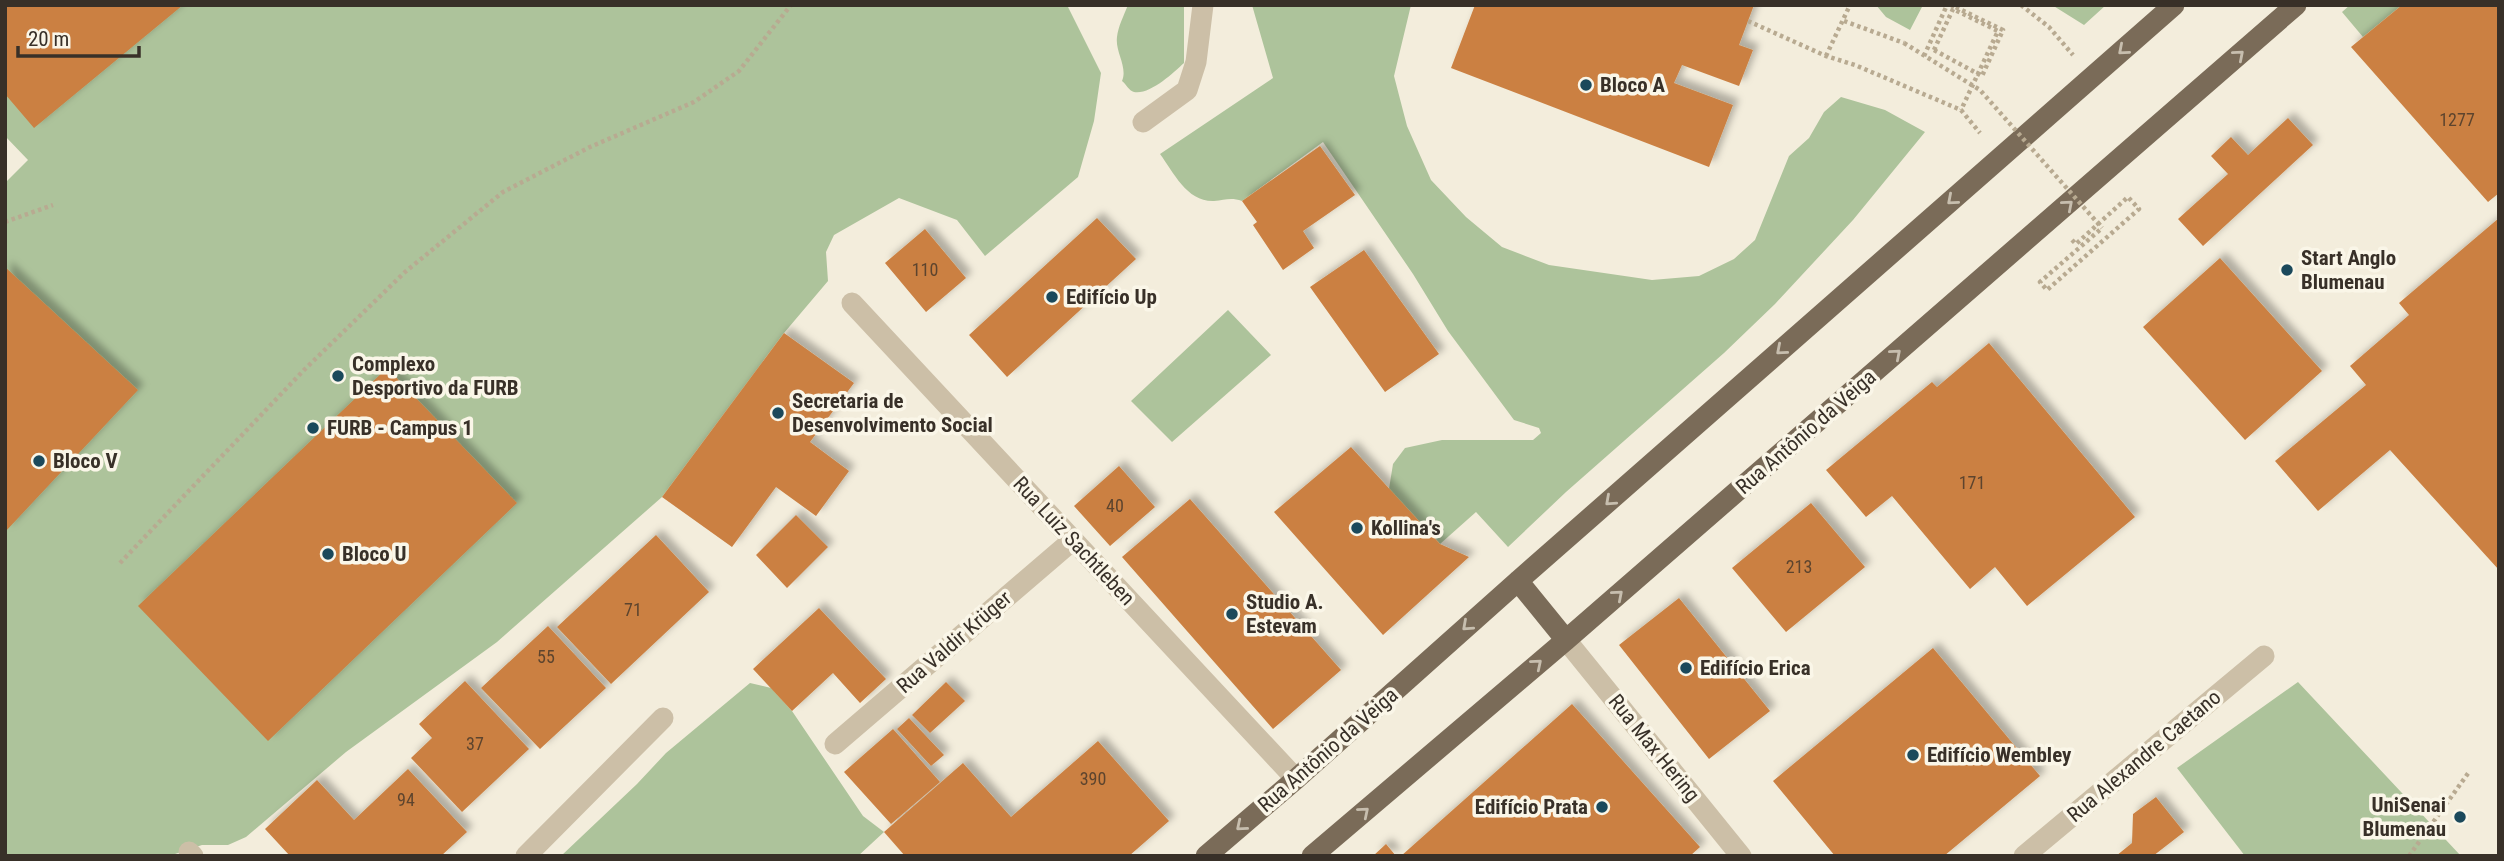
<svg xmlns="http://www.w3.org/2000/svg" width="2504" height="861" font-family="'Roboto Condensed',sans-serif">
	<defs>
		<filter id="shadow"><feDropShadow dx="6" dy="-6" stdDeviation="3.5" flood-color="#0004"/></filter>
	</defs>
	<rect width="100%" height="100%" fill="#f3eddc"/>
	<path fill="#adc39b" d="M5,5H1067L1101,73L1094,121L1078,177L985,256L957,220L899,198L834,235L826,252L828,281L784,333L662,497L497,642L346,752L246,837L228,845H202L169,856H5V183L28,160L5,136Z
		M1128,5H1184V63C1173,73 1150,95 1134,92C1129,91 1126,84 1122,81C1128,67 1115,52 1117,37C1118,27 1124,15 1128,5Z
		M1252,5H1411L1394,76L1407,126L1431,180L1466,217L1502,247L1549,265L1652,280L1699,276L1734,259L1755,240L1789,156L1809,138L1824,112L1841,97L1885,110L1925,132L1853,220L1775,304L1724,353L1566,492L1508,547L1476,512L1440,544L1389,489L1393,464L1405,448L1442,440H1533L1541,433L1539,428L1514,420L1448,331L1413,274L1323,142L1242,201C1231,197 1225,200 1214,201C1187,202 1174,173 1160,154L1273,78Z
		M1876,5H1923L1910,30L1886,17Z
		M2052,5H2106L2084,25Z
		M2350,5H2402L2363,37L2342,12Z
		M1228,310L1271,355L1172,442L1131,401Z
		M2298,682L2461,856H2245L2177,768Z
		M750,683L771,688L792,711L863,816L884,832L858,856H561L637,784L666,753Z"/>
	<path fill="#cb8042" filter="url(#shadow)" d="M5,5H183L34,128L5,94Z
		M1475,5H1754L1739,45L1753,50L1739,86L1682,65L1674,83L1733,105L1709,167L1451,68Z
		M2402,5H2497L2499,8V193L2488,202L2351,47Z
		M2288,118L2313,145L2203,246L2178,219L2228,174L2211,156L2231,137L2248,155Z
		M1320,146L1355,195L1303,231L1314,248L1283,270L1253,225L1257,222L1242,201Z
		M1097,218L1136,259L1007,377L969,335Z
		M2499,218V570L2390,450L2318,511L2275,461L2366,385L2350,366L2409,315L2399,303Z
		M925,229L966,278L926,312L885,263Z
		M1364,250L1439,354L1385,392L1310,287Z
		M2220,258L2322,371L2245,440L2143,327Z
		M5,267L138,390L5,532Z
		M784,333L854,383L810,442L849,471L816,516L776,487L732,547L662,497Z
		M1989,343L2135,517L2027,606L1995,567L1970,589L1892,496L1866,517L1826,470L1932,382L1937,387Z
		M387,368L517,503L268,741L138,606Z
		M1351,447L1440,544L1469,557L1383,635L1274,512Z
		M1119,466L1155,507L1110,546L1074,506Z
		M1190,499L1341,670L1273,729L1122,557Z
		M1811,503L1865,567L1786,632L1732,568Z
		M796,515L828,547L787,588L756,555Z
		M656,535L709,592L611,684L557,627Z
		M1679,598L1770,711L1709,759L1619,645Z
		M819,608L886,679L860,703L833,673L792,711L753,669Z
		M548,626L606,688L540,749L481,688Z
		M1933,648L2040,776L1944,856H1835L1773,781Z
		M465,681L529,749L462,812L411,758L432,738L419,724Z
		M946,682L965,701L930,733L912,715Z
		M1572,704L1700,847L1690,856H1401Z
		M909,718L944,755L931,766L897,729Z
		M893,729L940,782L891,824L844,772Z
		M1098,741L1169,821L1129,856H905L884,832L963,763L1011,817Z
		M408,769L467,832L441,856H290L265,829L317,780L354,820Z
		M2156,797L2184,832L2153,856H2116L2132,843L2133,814Z
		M1386,844L1396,856H1373Z"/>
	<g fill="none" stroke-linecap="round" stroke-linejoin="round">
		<path stroke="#b8aa91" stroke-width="4.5" stroke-dasharray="3.5 3.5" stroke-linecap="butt" d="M2021,5L2049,27L2073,55
			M1748,21L1826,56L1855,65L1961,110L1980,133
			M1844,21L1904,43
			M1934,50L1953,9L1998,31L1961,110
			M1826,56L1850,5
			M1924,56L1947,5
			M5,222L53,205
			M2072,240L2076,244L2128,197L2139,209L2047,290L2040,282L2102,228
			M120,563L304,370L405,272L503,192L590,147L694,102L739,71L791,5
			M2409,856L2469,772"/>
		<path stroke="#ccbfa7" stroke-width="21" d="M1143,122L1187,90L1196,62L1203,5
			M852,303L1296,779
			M1566,640L1741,856
			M835,744L1073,540
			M189,852L193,856
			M526,856L663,718
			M2024,856L2264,656"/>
		<path stroke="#7a6b58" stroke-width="21" d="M1518,581L1566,640
			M1206,856L1296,779L1518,581L2174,5
			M1312,856L1566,640L2296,5"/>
		<path stroke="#b8aa91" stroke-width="4.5" stroke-dasharray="3.5 3.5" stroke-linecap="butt" d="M1904,43L1980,90L2102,228
			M1934,50L1982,76L2003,30L1951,5"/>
	</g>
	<defs><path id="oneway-chevron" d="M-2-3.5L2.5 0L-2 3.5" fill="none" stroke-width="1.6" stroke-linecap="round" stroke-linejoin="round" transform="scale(1.75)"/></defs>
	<g stroke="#c7beae">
		<use href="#oneway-chevron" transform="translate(2123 50) rotate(139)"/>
		<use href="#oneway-chevron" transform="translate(2239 55) rotate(-41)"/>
		<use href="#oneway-chevron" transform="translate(1952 200) rotate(139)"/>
		<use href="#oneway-chevron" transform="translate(2068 205) rotate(-41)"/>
		<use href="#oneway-chevron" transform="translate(1781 350) rotate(139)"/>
		<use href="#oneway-chevron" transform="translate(1896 354) rotate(-41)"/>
		<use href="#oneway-chevron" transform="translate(1610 501) rotate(138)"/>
		<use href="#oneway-chevron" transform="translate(1618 595) rotate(-41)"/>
		<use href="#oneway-chevron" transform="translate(1467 626) rotate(138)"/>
		<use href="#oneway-chevron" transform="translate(1537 664) rotate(-40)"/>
		<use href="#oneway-chevron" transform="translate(1364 812) rotate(-40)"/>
		<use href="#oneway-chevron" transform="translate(1241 826) rotate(140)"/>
	</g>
	<g fill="#1b495b" stroke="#faf6e8" stroke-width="2.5">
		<circle cx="1586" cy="85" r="7"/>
		<circle cx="2287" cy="270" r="7"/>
		<circle cx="1052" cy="297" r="7"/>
		<circle cx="338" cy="376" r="7"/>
		<circle cx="778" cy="413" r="7"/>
		<circle cx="313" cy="428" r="7"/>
		<circle cx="39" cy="461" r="7"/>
		<circle cx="1357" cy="528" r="7"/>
		<circle cx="328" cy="554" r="7"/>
		<circle cx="1232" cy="614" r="7"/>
		<circle cx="1686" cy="668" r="7"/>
		<circle cx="1913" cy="755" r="7"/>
		<circle cx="1602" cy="807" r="7"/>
		<circle cx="2460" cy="817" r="7"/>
	</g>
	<g text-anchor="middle" stroke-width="7" stroke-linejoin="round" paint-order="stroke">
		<g font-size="18" fill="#5d442e">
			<text x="2457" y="126">1277</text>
			<text x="925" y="276">110</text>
			<text x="1972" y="489">171</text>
			<text x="1115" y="512">40</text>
			<text x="1799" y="573">213</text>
			<text x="633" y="616">71</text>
			<text x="546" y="663">55</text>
			<text x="475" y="750">37</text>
			<text x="1093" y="785">390</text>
			<text x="406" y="806">94</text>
		</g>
		<g font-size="21" font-weight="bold" fill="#383028" stroke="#faf6e8" text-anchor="start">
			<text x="1600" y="92">Bloco A</text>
			<text x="2301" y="265">Start Anglo<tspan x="2301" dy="24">Blumenau</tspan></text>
			<text x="1066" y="304">Edifício Up</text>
			<text x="352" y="371">Complexo<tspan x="352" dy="24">Desportivo da FURB</tspan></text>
			<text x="792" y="408">Secretaria de<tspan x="792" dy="24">Desenvolvimento Social</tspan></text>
			<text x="327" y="435">FURB - Campus 1</text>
			<text x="53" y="468">Bloco V</text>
			<text x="1371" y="535">Kollina's</text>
			<text x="342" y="561">Bloco U</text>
			<text x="1246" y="609">Studio A.<tspan x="1246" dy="24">Estevam</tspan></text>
			<text x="1700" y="675">Edifício Erica</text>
			<text x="1927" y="762">Edifício Wembley</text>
			<text x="2446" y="812" text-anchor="end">UniSenai<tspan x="2446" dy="24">Blumenau</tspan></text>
			<text x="1588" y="814" text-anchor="end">Edifício Prata</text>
		</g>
		<g font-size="21" fill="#383028" stroke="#faf6e8">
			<text transform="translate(1806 432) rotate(-41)" y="7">Rua Antônio da Veiga</text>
			<text transform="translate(1074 541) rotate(47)" y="7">Rua Luiz Sachtleben</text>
			<text transform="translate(954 642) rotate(-41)" y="7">Rua Valdir Krüger</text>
			<text transform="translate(1654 748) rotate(51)" y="7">Rua Max Hering</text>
			<text transform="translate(1328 750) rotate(-41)" y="7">Rua Antônio da Veiga</text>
			<text transform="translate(2144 756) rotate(-40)" y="7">Rua Alexandre Caetano</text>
		</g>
	</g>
	<rect width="2504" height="861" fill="none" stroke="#383028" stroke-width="14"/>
	<path d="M18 46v10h121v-10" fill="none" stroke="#383028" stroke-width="3.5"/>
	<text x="28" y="46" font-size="21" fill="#383028" stroke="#faf6e8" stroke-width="5" paint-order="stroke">20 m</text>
</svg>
